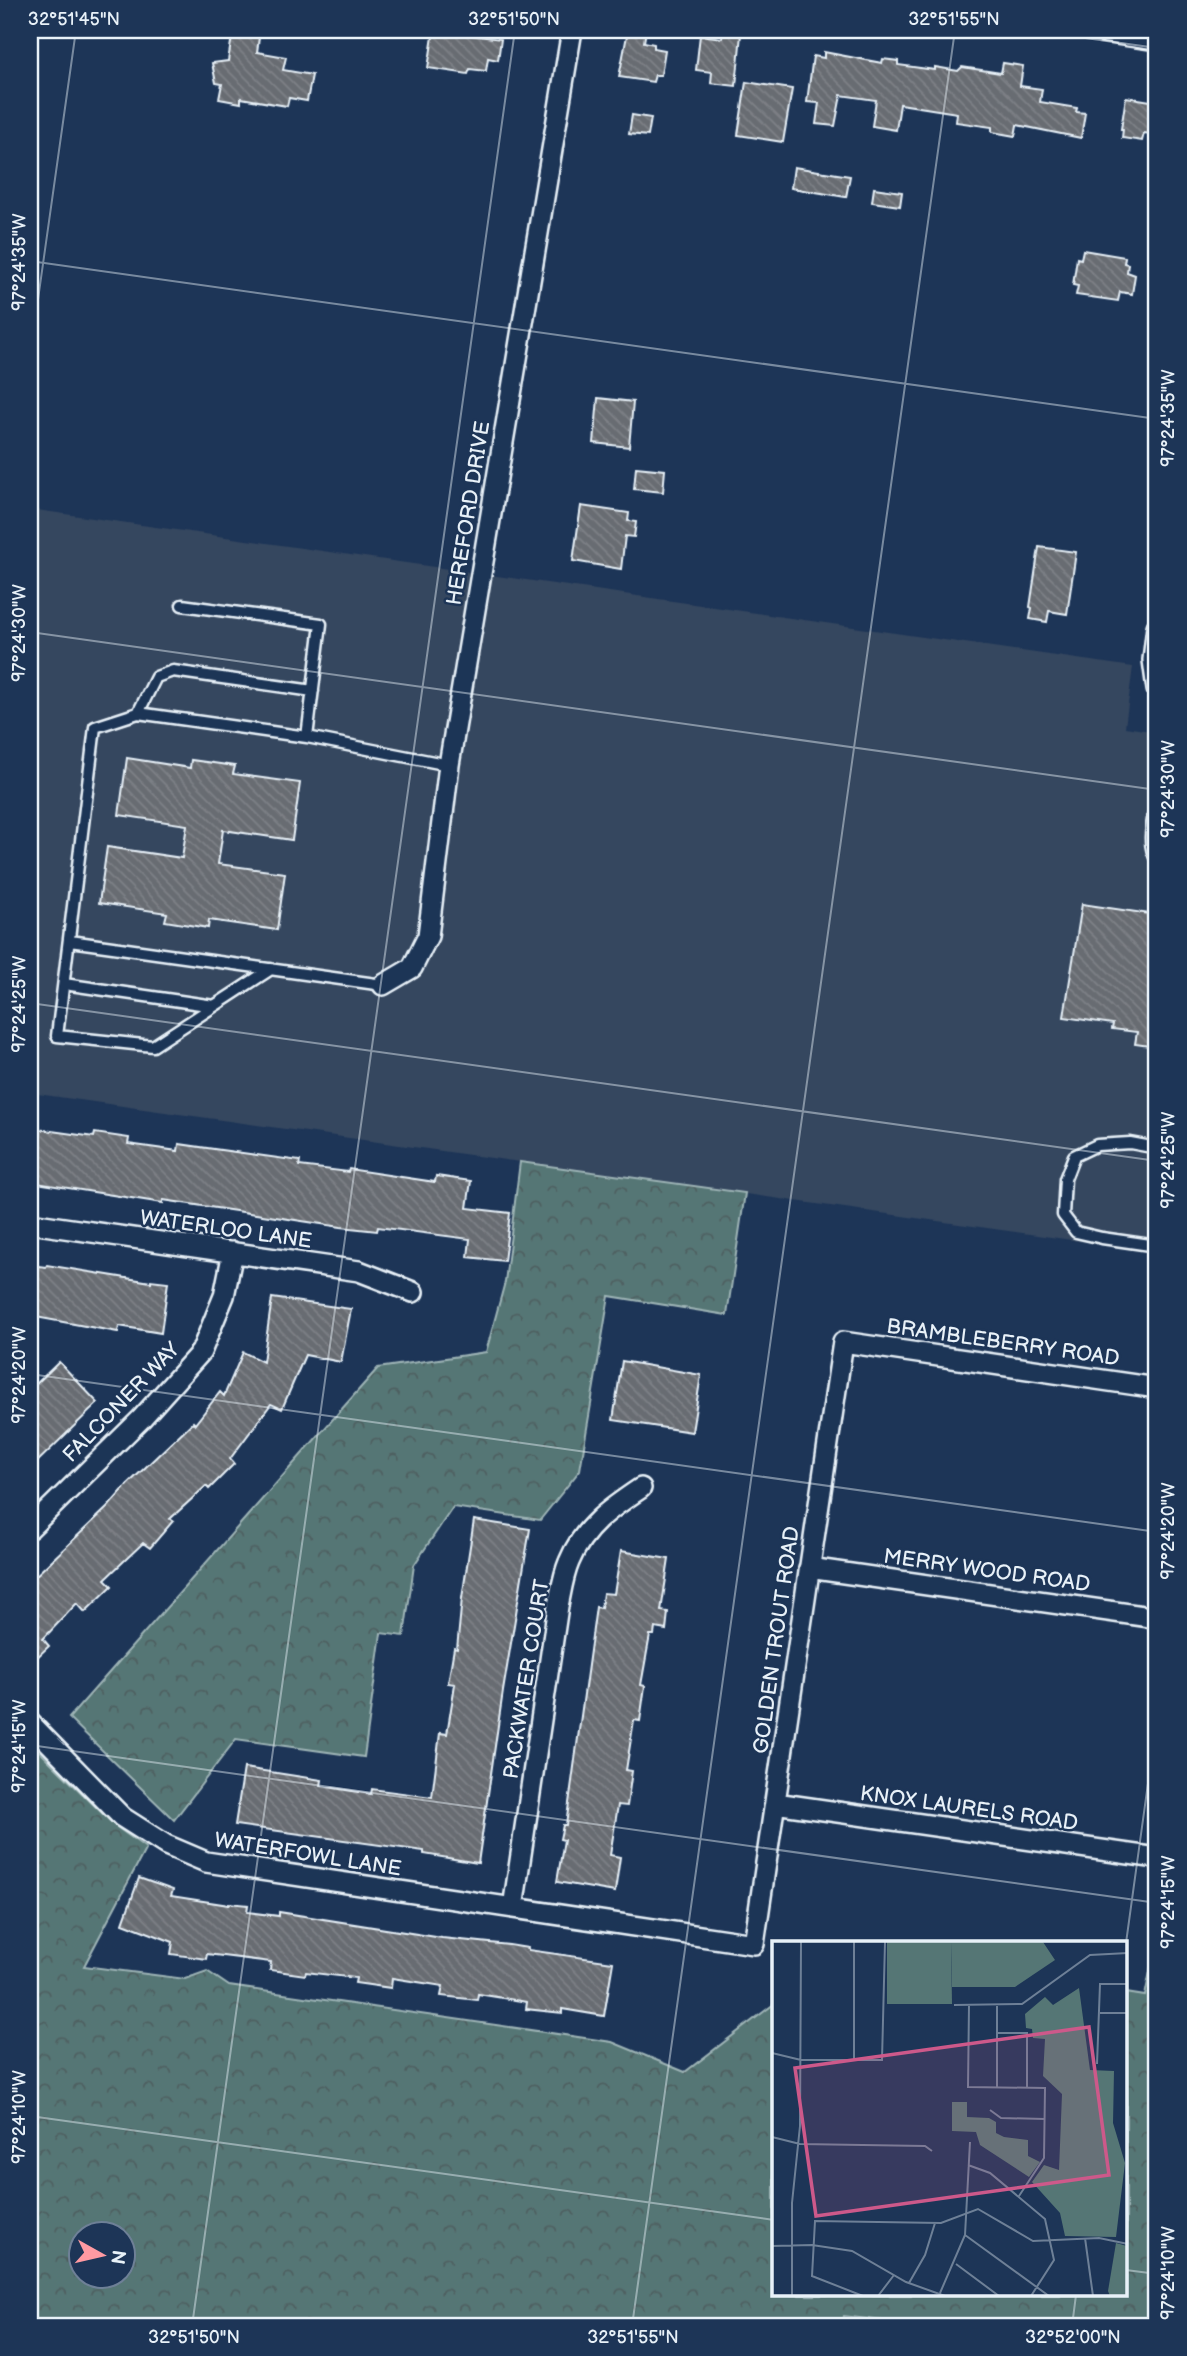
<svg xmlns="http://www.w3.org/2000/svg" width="1187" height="2356" font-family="'Balsamiq Sans',sans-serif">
	<defs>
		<pattern id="forest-crowns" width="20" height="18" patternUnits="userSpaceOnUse" patternTransform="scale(1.75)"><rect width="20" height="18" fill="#557675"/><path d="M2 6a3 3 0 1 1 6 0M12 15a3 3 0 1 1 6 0" fill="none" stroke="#4e5f60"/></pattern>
		<pattern id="building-back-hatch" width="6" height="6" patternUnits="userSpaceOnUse" patternTransform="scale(1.75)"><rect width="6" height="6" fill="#686c72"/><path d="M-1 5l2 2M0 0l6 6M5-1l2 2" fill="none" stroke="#7e8187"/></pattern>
	</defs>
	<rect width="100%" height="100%" fill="#1d3557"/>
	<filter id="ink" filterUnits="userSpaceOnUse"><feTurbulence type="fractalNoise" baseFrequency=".0143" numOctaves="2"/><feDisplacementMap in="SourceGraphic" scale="14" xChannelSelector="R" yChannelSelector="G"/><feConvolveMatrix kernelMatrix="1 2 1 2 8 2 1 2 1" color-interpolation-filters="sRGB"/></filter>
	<g filter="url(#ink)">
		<path fill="#34465f" d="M30,509L1133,667L1125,727L1157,732V1252L30,1093Z"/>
		<path fill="url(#forest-crowns)" stroke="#9eb4b6" stroke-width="2" fill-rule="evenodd" d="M520,1162L745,1193L727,1315L609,1296L580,1470L540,1520L453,1507L414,1565L404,1636L381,1633L364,1757L236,1739L174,1820L69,1718L378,1368L486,1352L505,1282Z
			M30,1742L114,1825L146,1848L84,1966L185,1979L207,1971L229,1986L612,2042L685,2072L774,2004V2295H1126V1993L1145,1996L1157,1937V2326H923L844,2316L842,2326H30ZM80,2234H122V2276H80Z"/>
		<path fill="url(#building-back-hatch)" stroke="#e8f1f8" stroke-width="2" d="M233,30H260L257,52L286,57L283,70L312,75L307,101L289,98L287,106L241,98V103L219,99L222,84L216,83L212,63L228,61Z
			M434,30L501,39L498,60L488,58L486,71L470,69L468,74L428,68Z
			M628,30H646L644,42L654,44V48L665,50L661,75H655L653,82L619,77Z
			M723,32L741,34L736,86L711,83L712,72L696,70L700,35L722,38Z
			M824,52L882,63L883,59L898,61V65L935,70V67L958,71L962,67L1001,73L1003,63L1023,66L1020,86L1042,89L1040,102L1077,108L1076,112L1085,113L1081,138L1017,125L1015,136L992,132V127L956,122L957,113L900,104L896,130L872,126L876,100L841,95L835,126L816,124L819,103L807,102L813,56L824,58Z
			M746,82L792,89L783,142L738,135Z
			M1126,97L1157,102V130H1152V134L1144,133L1142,141L1122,138L1123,129H1121Z
			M632,115L651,118L648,136L629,134Z
			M794,167L850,176L846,197L791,188Z
			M874,188L902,192L900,206L872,202Z
			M1083,250L1125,257L1124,263L1128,264L1127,272L1135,275L1132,294L1120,292L1118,301L1076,295L1078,286L1073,285L1077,258L1081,259Z
			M598,398L633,402L629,447L594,443Z
			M636,467L665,470L663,492L634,489Z
			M581,506L629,513L628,521L636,522L634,537L625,536L621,569L573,561Z
			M1039,547L1076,552L1067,614L1049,611L1047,622L1030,619L1032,608L1030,607Z
			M127,758L190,768L191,760L235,766L233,774L300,783L292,840L223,830L218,864L285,873L277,930L209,920L208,928L165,921L167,913L99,903L107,847L182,858L187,825L119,815Z
			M1082,904L1157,915V1047L1135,1044L1137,1032L1112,1029L1113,1024L1064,1017Z
			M30,1128L94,1137L95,1133L129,1138L128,1144L178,1151L179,1144L221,1150L300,1161L299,1166L348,1172L349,1169L435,1182L436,1176L471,1181L467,1208L510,1213L504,1261L468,1257L470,1239L378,1227L377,1231L341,1227L163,1200V1203L30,1182Z
			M30,1265L46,1267L47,1265L151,1282V1280L168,1282L161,1333L119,1326L118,1332L30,1316Z
			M272,1298L351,1309L341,1362L305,1355L282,1409L271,1404L230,1459L234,1464L209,1489L206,1486L170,1519L173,1521L150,1548L143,1543L105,1579L112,1586L85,1612L77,1603L43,1639L49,1646L30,1664V1581L108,1507L128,1484L193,1422L195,1424L220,1392L224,1396L243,1352L263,1362Z
			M622,1361L701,1375L692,1432L613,1420Z
			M59,1362L98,1403L30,1469V1390Z
			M474,1520L530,1529L503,1691L478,1863L424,1854V1851L235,1825L244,1768L322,1780L321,1786L371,1794L372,1789L432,1797L440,1733L447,1734L455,1684L448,1683L454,1648L457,1649L462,1598Z
			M621,1551L669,1559L661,1611L668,1612L666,1630L655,1628L654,1635H650L641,1685L645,1686L640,1721L634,1720L626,1770L632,1771L627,1806L618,1805L610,1855L620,1857L615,1892L557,1882L564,1840L560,1839L563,1825H566L596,1607L601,1608L603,1593L614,1594Z
			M139,1878L173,1890L171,1896L229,1905V1903L248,1905L247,1912L279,1916V1912L442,1938L509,1945L528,1948V1950L613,1962L604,2016L562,2009V2013L526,2009L527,2002L478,1994L477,2000L441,1996L443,1986L392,1978L391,1988L355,1983L356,1978L306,1972L305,1975L270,1970L271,1962L207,1954L206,1959L171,1954L173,1942L123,1923Z"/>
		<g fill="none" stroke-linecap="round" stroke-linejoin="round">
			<defs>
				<path id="service" d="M182,605L321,624L307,737
					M138,713L156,677L173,671L313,691
					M1157,798C1154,817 1145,845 1157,860
					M70,941L383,985
					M271,969L153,1046L57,1036L95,727L138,713L307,737L449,765
					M64,984L214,1006
					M1157,1148L1130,1143L1097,1145L1074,1156L1065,1179L1063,1215L1076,1232L1102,1238L1157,1246"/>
				<path id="minor" d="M1157,627L1153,660L1157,689
					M383,985L412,968L428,936L449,765L572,30
					M30,1223L359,1271L413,1292
					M30,1528L141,1419L201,1352L224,1296L233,1252
					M809,1568L1157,1618
					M30,1723L122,1817L166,1845L206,1862L754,1944L843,1342L1157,1388
					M775,1803L1157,1858
					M513,1908L558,1606C561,1592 563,1576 569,1562C583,1527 611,1508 641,1488"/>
				<path id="tertiary" d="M1102,30L1157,38"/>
			</defs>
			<use href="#service" stroke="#e8f1f8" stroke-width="15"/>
			<use href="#minor" stroke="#e8f1f8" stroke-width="24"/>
			<use href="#tertiary" stroke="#e8f1f8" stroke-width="28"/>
			<use href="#service" stroke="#1d3557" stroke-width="10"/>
			<use href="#minor" stroke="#1d3557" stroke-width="19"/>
			<use href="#tertiary" stroke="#1d3557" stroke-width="23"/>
		</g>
	</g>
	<path fill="none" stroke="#e8f1f8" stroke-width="2" stroke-opacity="0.45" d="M1028,30L1157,48M30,261L1157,419M30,356L76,30M30,632L1157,790M30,1003L1157,1161M30,1374L1157,1532M30,1745L1157,1903M1126,1943L1157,1718M30,2116L774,2220M1126,2270L1157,2274M192,2326L515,30M632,2326L955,30M1072,2326L1076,2295"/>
	<g text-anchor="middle" stroke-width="5" stroke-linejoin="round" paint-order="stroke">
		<g font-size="21" fill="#e8f1f8" stroke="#1d3557">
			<text transform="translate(468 513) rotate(-81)" y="7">HEREFORD DRIVE</text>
			<text transform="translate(226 1229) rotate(8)" y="7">WATERLOO LANE</text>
			<text transform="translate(1003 1342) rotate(8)" y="7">BRAMBLEBERRY ROAD</text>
			<text transform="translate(121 1402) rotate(-46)" y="7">FALCONER WAY</text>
			<text transform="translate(987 1570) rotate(8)" y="7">MERRY WOOD ROAD</text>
			<text transform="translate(776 1640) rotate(-82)" y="7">GOLDEN TROUT ROAD</text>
			<text transform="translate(526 1679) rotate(-81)" y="7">PACKWATER COURT</text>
			<text transform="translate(969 1808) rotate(8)" y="7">KNOX LAURELS ROAD</text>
			<text transform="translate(308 1854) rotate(9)" y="7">WATERFOWL LANE</text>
		</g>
	</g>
	<g transform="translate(772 1941)">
		<rect width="355" height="355" fill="#1d3557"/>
		<path d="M115,1H179L180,63H115Z" fill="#557675"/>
		<path d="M179,1H271L283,19L243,46H180ZM307,47L318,129L342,130L341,182L353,222L344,296L293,295L288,272L260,241L272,224L287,229L290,153L271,135L273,98L261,97L260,88L254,87L253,73L273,56L281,64ZM180,161H195V176L217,177L224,181V192L232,196L256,199V215L268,221L257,236L208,204L204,191L180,190Z" fill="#557675"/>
		<path d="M344,302L355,305V355H338L336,350Z" fill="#557675"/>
		<path fill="none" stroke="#6e8097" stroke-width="2" d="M82,1V119M182,64L250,63L318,14L356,12M197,64L196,146L273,147L272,217L247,255M328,72H356M225,92H255V147M0,112L29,119H110L113,1M325,123L328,43H356M225,147V65M218,169L229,177L273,178M0,196L28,203L153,205L160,210M196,224L218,232L273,278L282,319L259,355M193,294L277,355M313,297L321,355M0,305L40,304L80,310L134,341L173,355M184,323L227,355M137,342L153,314L163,282M168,352L193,294L198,201M20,355V262L28,185L29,1M91,355L40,335L43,280L169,282L206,268L261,300L327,297L356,303M106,355L122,334"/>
		<path fill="#cd598a" fill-opacity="0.15" stroke="#cd598a" stroke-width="3.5" d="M317,86L337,234L44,275L23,127Z"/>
		<rect width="355" height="355" fill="none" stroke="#e8f1f8" stroke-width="3.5"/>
	</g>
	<rect width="1187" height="2356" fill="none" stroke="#1d3557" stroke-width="77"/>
	<g transform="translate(102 2255) rotate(98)"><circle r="33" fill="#1d3557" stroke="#6e8097" stroke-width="2"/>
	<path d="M0-5L12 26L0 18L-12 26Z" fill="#ff9aa2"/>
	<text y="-10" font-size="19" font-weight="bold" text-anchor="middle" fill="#e8f1f8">N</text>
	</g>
	<rect x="38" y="38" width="1110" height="2280" fill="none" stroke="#e8f1f8" stroke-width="2.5"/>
	<g font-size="18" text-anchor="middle" fill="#e8f1f8">
		<text x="74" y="25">32°51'45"N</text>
		<text x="514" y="25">32°51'50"N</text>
		<text x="954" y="25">32°51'55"N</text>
		<text transform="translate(19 262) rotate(-90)" y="6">97°24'35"W</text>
		<text transform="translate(1168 418) rotate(-90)" y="6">97°24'35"W</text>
		<text transform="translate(19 633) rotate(-90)" y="6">97°24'30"W</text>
		<text transform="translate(1168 789) rotate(-90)" y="6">97°24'30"W</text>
		<text transform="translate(19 1004) rotate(-90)" y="6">97°24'25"W</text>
		<text transform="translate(1168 1160) rotate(-90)" y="6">97°24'25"W</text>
		<text transform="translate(19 1375) rotate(-90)" y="6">97°24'20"W</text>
		<text transform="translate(1168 1531) rotate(-90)" y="6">97°24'20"W</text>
		<text transform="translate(19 1746) rotate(-90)" y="6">97°24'15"W</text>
		<text transform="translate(1168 1902) rotate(-90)" y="6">97°24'15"W</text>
		<text transform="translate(19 2117) rotate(-90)" y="6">97°24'10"W</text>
		<text transform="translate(1168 2273) rotate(-90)" y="6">97°24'10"W</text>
		<text x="194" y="2343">32°51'50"N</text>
		<text x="633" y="2343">32°51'55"N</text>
		<text x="1073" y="2343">32°52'00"N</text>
	</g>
</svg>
